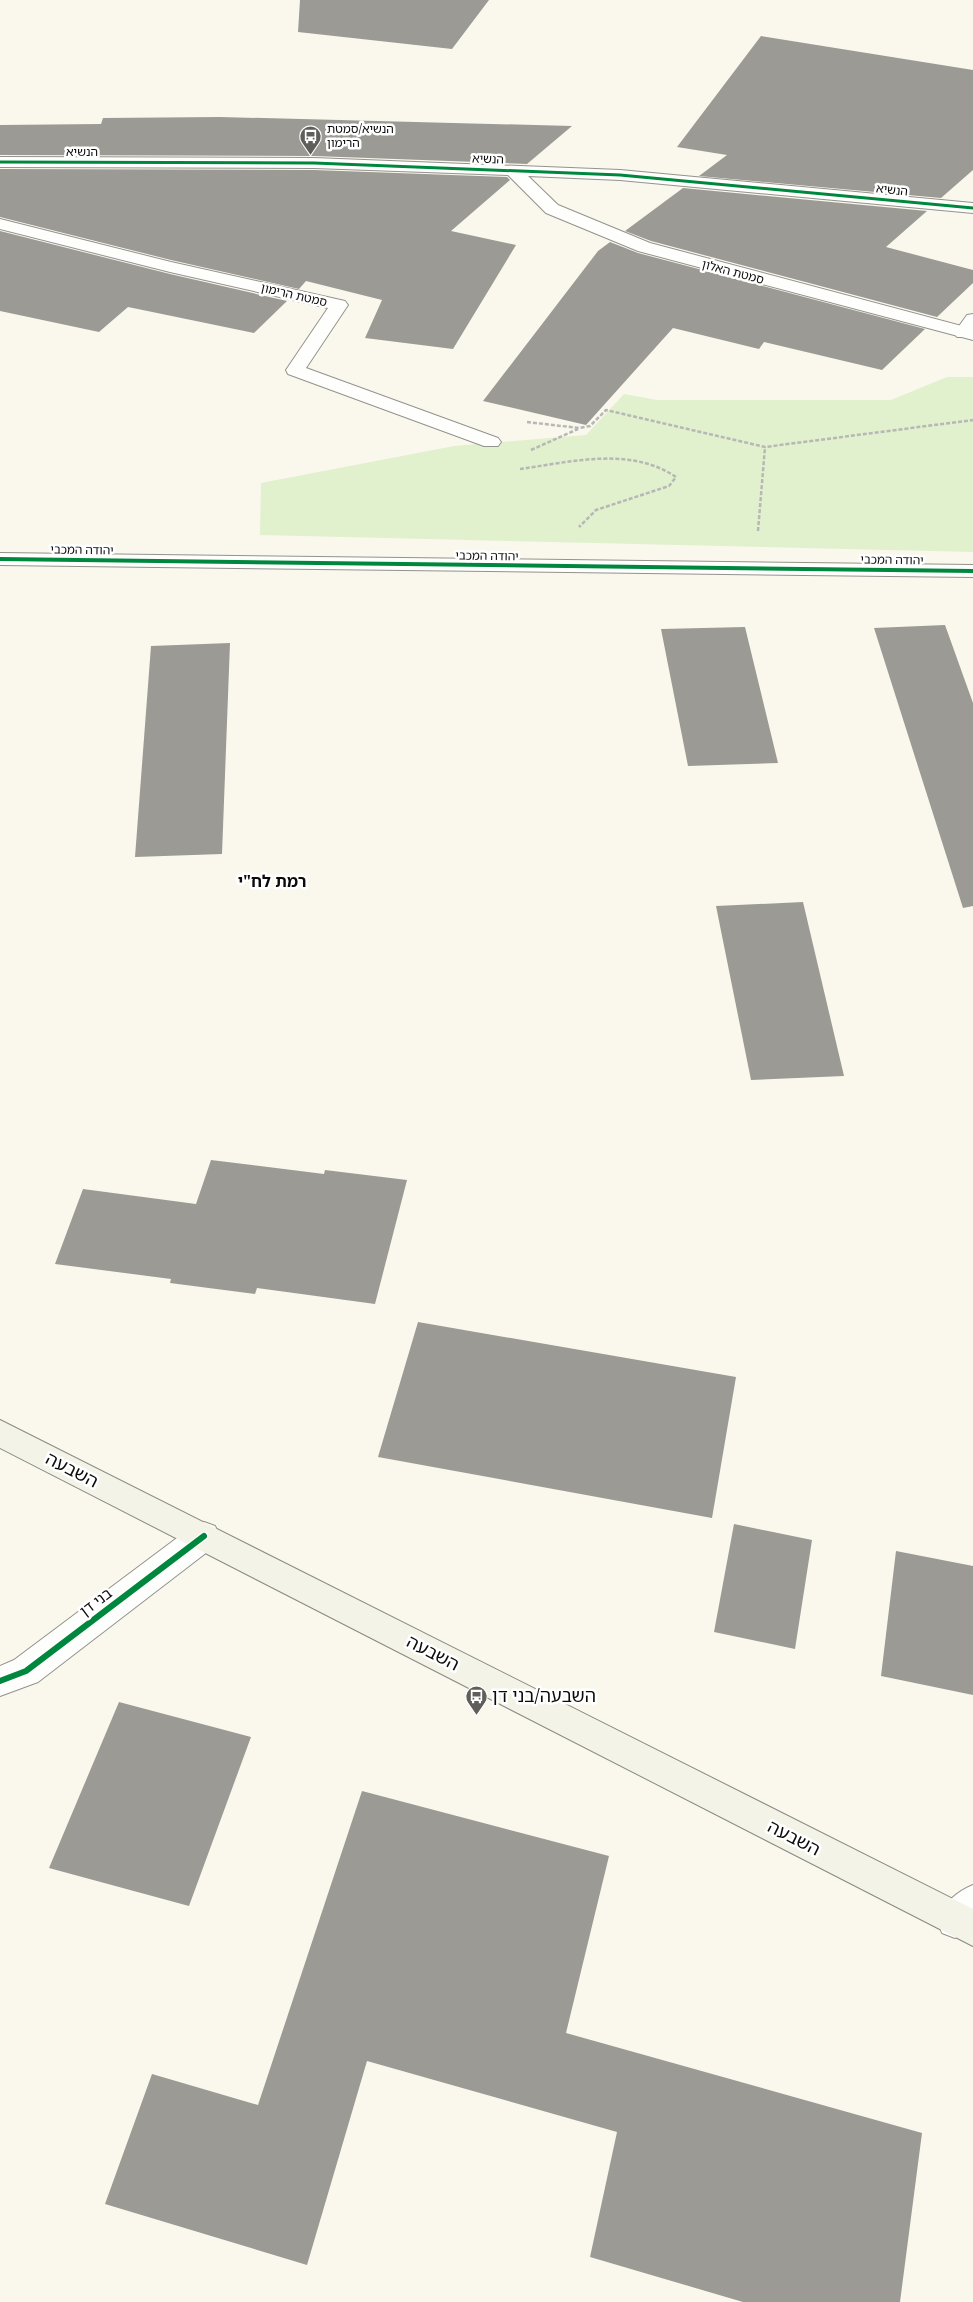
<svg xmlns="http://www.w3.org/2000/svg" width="973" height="2302" font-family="'Noto Serif','Noto Sans Hebrew',serif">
	<rect width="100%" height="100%" fill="#faf8ed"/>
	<path fill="#e1f0cd" d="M947,377H973V552L260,535L261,483L454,446L586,435L624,394L657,400H891Z"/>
	<path fill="#9c9a94" d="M300,0H489L452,49L298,32Z
		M761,36L973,70V170L941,198L699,176L727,155L677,147Z
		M220,117L572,126L527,164L314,156L0,155V125L101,124L103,118Z
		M0,169L314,170L507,177L510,180L451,231L516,245L453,349L365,338L382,300L306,281L299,289L171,260L0,217Z
		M683,188L927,211L886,247L973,270V283L937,317L651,241L625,231Z
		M0,231L170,274L287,301L254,333L128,307L99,332L0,311Z
		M610,242L638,253L925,329L882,370L764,342L759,349L673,328L586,425L483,401L598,251Z
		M945,625L973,703V906L963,908L874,628Z
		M745,627L778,763L688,766L661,629Z
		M230,643L222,854L135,857L151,646Z
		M803,902L844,1076L751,1080L716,906Z
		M211,1160L324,1174L325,1170L407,1180L375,1304L257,1288L255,1294L170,1283L171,1279L55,1264L83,1189L196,1204Z
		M418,1322L736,1377L712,1518L378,1457Z
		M734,1524L812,1540L795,1649L714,1632Z
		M896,1551L973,1566V1695L881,1676Z
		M119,1702L251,1737L189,1906L49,1868Z
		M362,1791L609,1856L566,2033L922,2133L900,2302H743L590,2257L617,2132L367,2061L307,2265L105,2204L152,2074L258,2105Z"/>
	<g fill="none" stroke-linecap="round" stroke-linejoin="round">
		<defs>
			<path id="lane" d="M973,314V332L969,337H957L954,333L967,315Z"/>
			<path id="street" d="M0,157L314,158L620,170L973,203V213L620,180L528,176L558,205L650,243L973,329V340L638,251L546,213L508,175L314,168L0,167Z
				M0,219L171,262L345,301L348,305L306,368L498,438L501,442L498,446H484L288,374L286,370L328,308L170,272L0,229Z
				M0,553L973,565V577L0,565Z
				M204,1522L215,1526L220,1536L215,1546L38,1682L0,1696V1666L14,1660L193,1526Z
				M973,1885V1928L955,1938L942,1933L937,1920C944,1903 956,1892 973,1885Z"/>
			<path id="secondary" d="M0,1420L973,1909V1946L0,1448Z"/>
		</defs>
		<use href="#lane" stroke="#93928d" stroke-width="2"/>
		<use href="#street" stroke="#93928d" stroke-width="2"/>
		<use href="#secondary" stroke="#898883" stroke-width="2"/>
		<path stroke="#b7b7b5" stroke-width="2.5" stroke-dasharray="4 2" stroke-linecap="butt" d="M527,422L579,428L590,426L606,410L765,447L973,420
			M531,450L578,429
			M520,469C571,462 630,446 676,477L669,486L596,510L579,527
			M758,531L765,447"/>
		<use href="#lane" fill="#fefefc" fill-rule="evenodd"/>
		<use href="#street" fill="#fefefc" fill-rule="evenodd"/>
		<use href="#secondary" fill="#f4f3e7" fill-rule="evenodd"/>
		<defs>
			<path id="cycleway-far2" d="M0,162L314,163L620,175L973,208"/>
			<path id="cycleway-far1" d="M0,559L973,571"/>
			<path id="cycleway" d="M0,1681L26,1671L204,1536"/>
		</defs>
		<use href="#cycleway-far2" stroke="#fff" stroke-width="5"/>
		<use href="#cycleway-far1" stroke="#fff" stroke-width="6"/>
		<use href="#cycleway" stroke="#fff" stroke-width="9"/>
		<use href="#cycleway-far2" stroke="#00873e" stroke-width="3"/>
		<use href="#cycleway-far1" stroke="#00873e" stroke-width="4"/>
		<use href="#cycleway" stroke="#00873e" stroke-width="6"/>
	</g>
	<defs>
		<symbol id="bus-pin" viewBox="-11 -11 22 30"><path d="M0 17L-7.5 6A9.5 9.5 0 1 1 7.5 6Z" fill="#5f5e5a" stroke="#fff"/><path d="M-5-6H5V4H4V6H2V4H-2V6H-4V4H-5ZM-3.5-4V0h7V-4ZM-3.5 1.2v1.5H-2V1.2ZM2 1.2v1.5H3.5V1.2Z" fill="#fff"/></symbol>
	</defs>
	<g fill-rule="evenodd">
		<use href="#bus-pin" x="298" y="124" width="25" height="34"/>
		<use href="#bus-pin" x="464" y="1684" width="25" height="34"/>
	</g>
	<g text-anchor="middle" stroke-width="5" stroke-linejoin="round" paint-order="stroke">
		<g font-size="12" fill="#0b0b0b" stroke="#fff" text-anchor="start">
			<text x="327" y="133">הנשיא/סמטת<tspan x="327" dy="14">הרימון</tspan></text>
		</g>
		<g font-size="12" fill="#0b0b0b" stroke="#fff">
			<text x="82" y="156">הנשיא</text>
			<text transform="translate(488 159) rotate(2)" y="4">הנשיא</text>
			<text transform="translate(892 190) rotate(6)" y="4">הנשיא</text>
			<text transform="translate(733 272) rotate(15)" y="4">סמטת האלון</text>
			<text transform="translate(294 295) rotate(13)" y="4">סמטת הרימון</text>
			<text transform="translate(82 550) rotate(1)" y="4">יהודה המכבי</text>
			<text transform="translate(487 556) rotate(1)" y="4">יהודה המכבי</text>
			<text transform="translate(892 560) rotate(1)" y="4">יהודה המכבי</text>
		</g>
		<g font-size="15" fill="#0b0b0b" stroke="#fff">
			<text transform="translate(96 1602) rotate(-37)" y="5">בני דן</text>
		</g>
		<g font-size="16" font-weight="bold" fill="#0b0b0b" stroke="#fff">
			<text x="272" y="887">רמת לח"י</text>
		</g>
		<g font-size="18" fill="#0b0b0b" stroke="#fff">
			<text transform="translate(72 1470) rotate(27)" y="6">השבעה</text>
			<text transform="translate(433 1653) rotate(27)" y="6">השבעה</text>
			<text transform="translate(794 1838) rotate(27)" y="6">השבעה</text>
		</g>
		<g font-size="18" fill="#0b0b0b" stroke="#fff" text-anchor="start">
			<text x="492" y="1702">השבעה/בני דן</text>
		</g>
	</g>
</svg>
